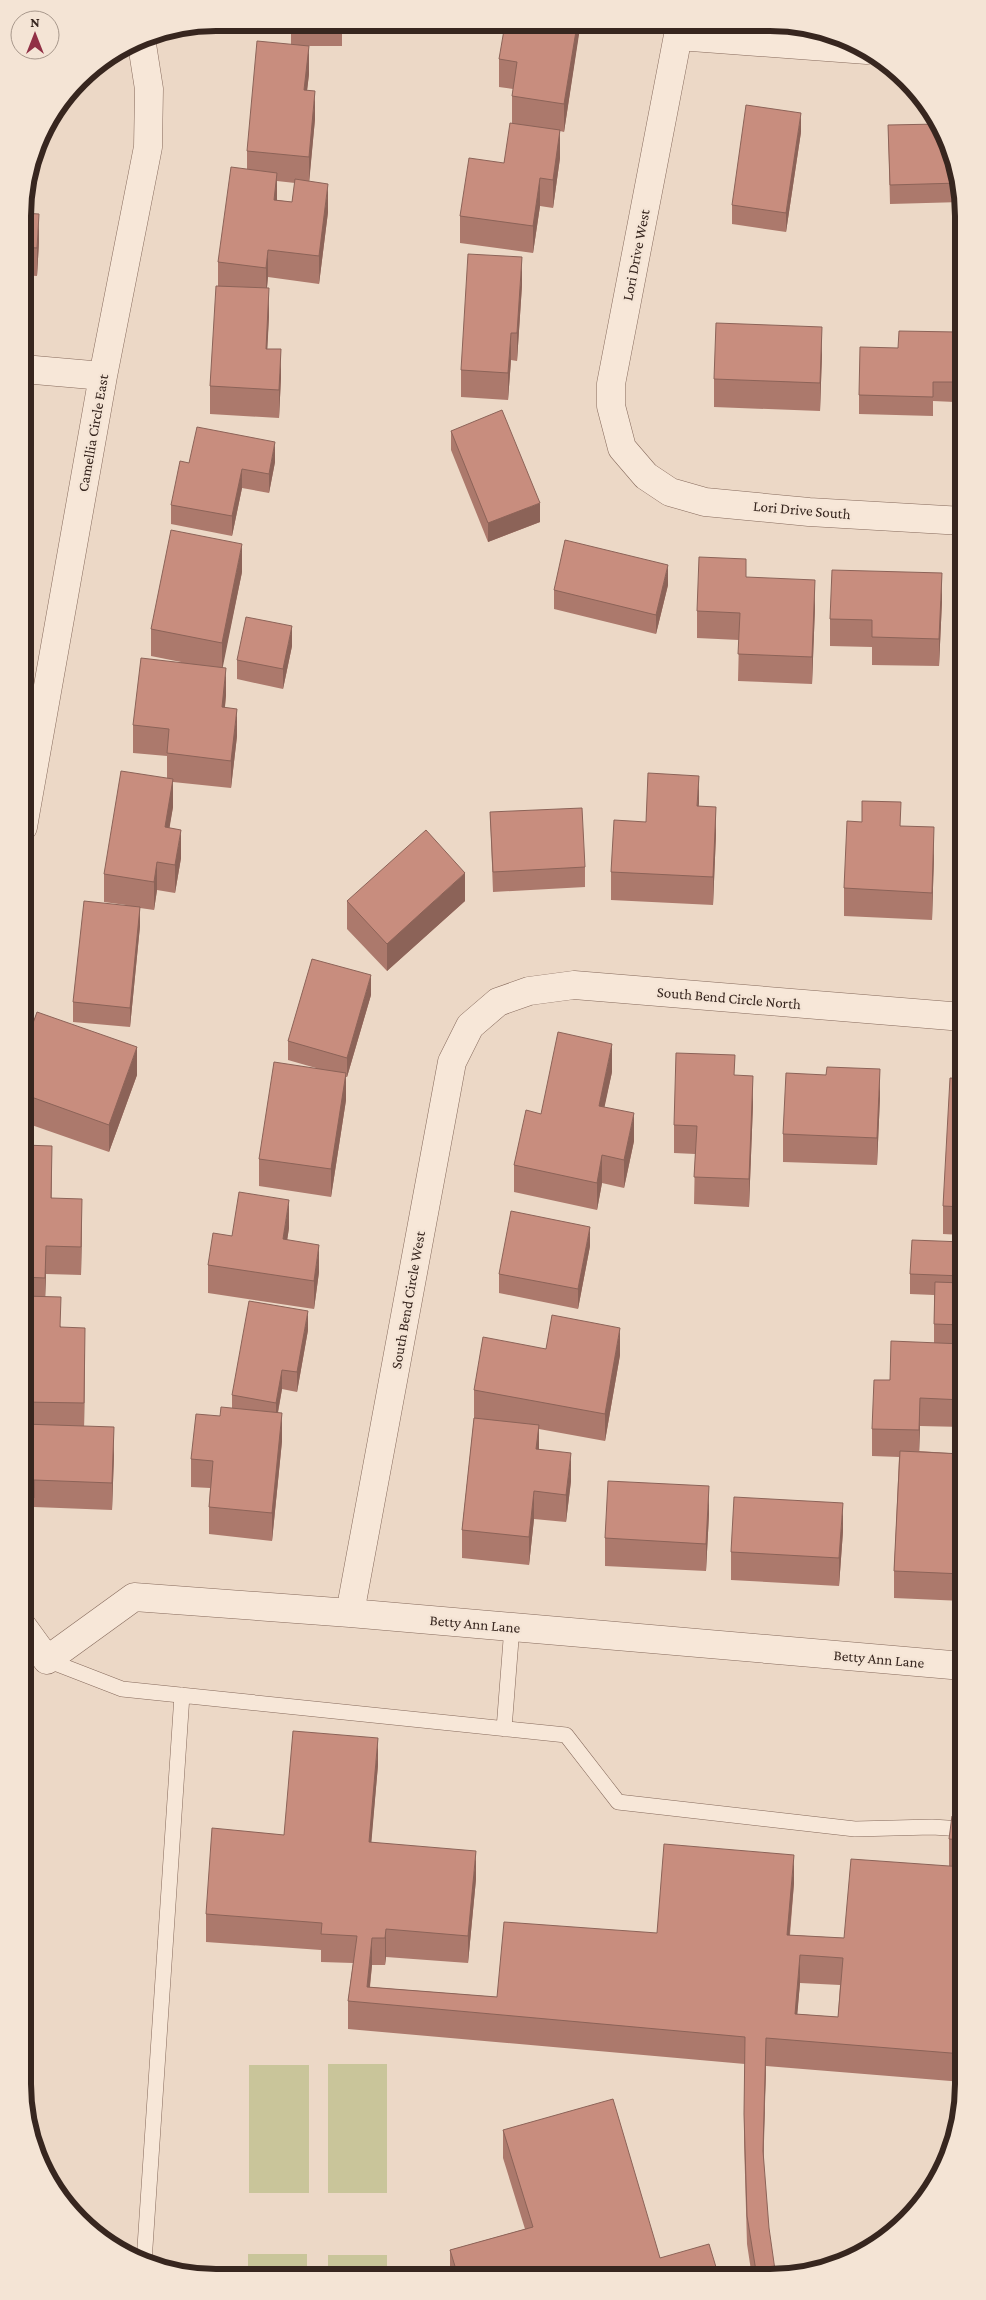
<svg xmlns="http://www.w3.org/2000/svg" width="986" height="2300" font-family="'Crimson Pro',serif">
	<rect width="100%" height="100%" fill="#ecd8c6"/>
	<path fill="#c9c59a" d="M328,2064H387V2193H328Z
		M249,2065H309V2193H249Z
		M248,2254H307V2275L248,2274Z
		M328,2255H387V2275H328Z"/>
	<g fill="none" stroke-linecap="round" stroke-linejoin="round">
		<defs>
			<path id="lane" d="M47,1660L122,1689L566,1735L618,1802L855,1829L932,1827L963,1829
				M504,1729L512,1627
				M144,2262L182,1695"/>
			<path id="street" d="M680,25L611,384V406L622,448L646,476L670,492L705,502L809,512L963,521
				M678,36L867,50
				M23,369L103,376
				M23,827L103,376L148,147L149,89L141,38
				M350,1613L452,1062L470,1026L498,1002L529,991L574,985L963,1017
				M23,1627L47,1660L134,1597L350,1613L963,1666"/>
		</defs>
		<use href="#lane" stroke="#866a5c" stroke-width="16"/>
		<use href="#street" stroke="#866a5c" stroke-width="29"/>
		<use href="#lane" stroke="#f7e7d8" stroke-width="15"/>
		<use href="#street" stroke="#f7e7d8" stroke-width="28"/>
	</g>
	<path fill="#ac796c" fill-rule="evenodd" d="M291,23H342V46H308L309,74L307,90L315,119L309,181L328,212L319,284L268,277L267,288L269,316L267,349L281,377L279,418L210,414V386L218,286V262L247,170V151L291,45ZM277,181L295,183L292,202L277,200Z
		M580,25L564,132L560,131V158L553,208L540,206L533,253L460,243V216L504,163L512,123V96L513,89L499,87V59L522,26Z
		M52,118V132L42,134L43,130Z
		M888,125L957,166L962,202L890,204Z
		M801,132L786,232L732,224V205Z
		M23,213L39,242L37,276L23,275Z
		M522,285L517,361L511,360L508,400L461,397V370Z
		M956,351L955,402L933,401V416L859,414V395Z
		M822,354L820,411L714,407V379Z
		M451,431L540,522L488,542L451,450Z
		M275,462L269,493L242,488L232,536L171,524V505L189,463Z
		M242,572L222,667L226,695L225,707L237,736L231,788L173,782V807L169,828L181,858L175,893L157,890L154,910L140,908V926L130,1027L73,1022V1002L126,905L104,902V874L167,778V756L133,753V725L181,662L151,656V629Z
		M746,577L815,607L812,684L738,681L739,640L697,638V611Z
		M668,585L656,634L554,609V590Z
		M942,601L939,666L872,665V647L830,646V619Z
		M292,646L283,689L237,679V660Z
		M698,806L716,834L713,905L611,900V872L646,822Z
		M490,812L585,867V887L493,892Z
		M901,826L934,855L932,920L844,916V888Z
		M347,901H465L387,971L347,929Z
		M371,995L347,1077H346V1100L331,1197L259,1186V1159L316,1068L288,1060V1041Z
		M23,1051L137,1075L109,1152L23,1122Z
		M612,1072L604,1107L634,1141L624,1188L602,1183L597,1210L514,1192V1165L541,1114Z
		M735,1075L753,1104L749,1207L694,1204L695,1154L674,1153V1125Z
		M963,1079V1235L943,1234V1206Z
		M880,1097L877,1165L783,1162V1134Z
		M23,1145L52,1174L51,1198L82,1226L81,1275L46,1274L45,1296L61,1327L85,1355L84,1426L114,1455L112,1510L34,1507V1525H23Z
		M289,1228L287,1240L319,1272L314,1309L208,1293V1265L232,1236Z
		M963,1242V1427L920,1426L919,1451L963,1454V1601L894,1598V1571L899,1457L872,1456V1429L890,1380L934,1343V1295L910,1294V1274Z
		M590,1246L578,1309L499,1293V1274Z
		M308,1330L297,1392L282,1389L278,1413L282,1441L272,1541L209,1534V1507L210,1488L191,1487V1459L220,1416L232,1408V1395Z
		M546,1349L620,1355L605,1441L539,1429V1450L571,1481L566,1522L534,1519L529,1565L462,1558V1530L474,1418V1390Z
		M709,1514L706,1571L605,1566V1538Z
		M843,1531L839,1586L731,1580V1552Z
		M378,1765L371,1842L476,1879L468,1963L386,1957L385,1965H372L370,1987L497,1997L657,1933L794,1883L790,1935L844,1938L963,1867V2082L766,2066L763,2158L770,2278L752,2277L747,2244L744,2141L745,2064L348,2029V2001L353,1963L321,1962V1950L206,1942V1914L284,1835ZM800,1983L840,1985L838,2017L797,2014Z
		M963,1817V1867L949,1866V1839Z
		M503,2130L660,2258L719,2277L450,2276V2250L525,2229L503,2158Z"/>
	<path fill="#8c6358" d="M577,25H580V28L564,132V104Z
		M309,46V74L304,117V90Z
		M315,91V119L309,184V157Z
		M801,113V132L786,232V213Z
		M560,130V158L553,208V180Z
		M277,173V201L274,200Z
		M540,178V206L533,253V226Z
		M328,184V212L319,284V256Z
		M39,214V242L37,276V248Z
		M268,250V277L266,296V268Z
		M522,257V285L517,361V333Z
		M269,288V316L266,376V349Z
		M822,327V354L820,411V383Z
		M511,333V360L508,400V373Z
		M281,349V377L279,418V390Z
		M275,442V462L269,493V474Z
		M242,469V488L232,536V516Z
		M540,503V522L488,542V523Z
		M242,544V572L222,671V643Z
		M668,565V585L656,634V615Z
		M942,573V601L939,666V639Z
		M815,580V607L812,684V657Z
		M292,626V646L283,689V669Z
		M226,668V695L222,735V707Z
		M237,709V736L231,788V761Z
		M699,776V803L697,834V806Z
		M173,779V807L165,855V827Z
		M716,807V834L713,905V877Z
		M934,827V855L932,920V893Z
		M181,830V858L175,893V865Z
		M157,862V890L154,910V882Z
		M465,873V901L387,971V944Z
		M140,907V926L130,1027V1008Z
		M371,975V995L347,1077V1058Z
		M612,1044V1072L599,1133V1106Z
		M137,1047V1075L109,1152V1125Z
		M880,1069V1097L877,1165V1138Z
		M346,1073V1100L331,1197V1169Z
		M753,1076V1104L749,1207V1179Z
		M634,1113V1141L624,1188V1160Z
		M52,1146V1174L51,1225V1198Z
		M602,1155V1183L597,1210V1183Z
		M82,1199V1226L81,1275V1247Z
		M289,1200V1228L283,1267V1239Z
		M590,1227V1246L578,1309V1289Z
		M319,1245V1272L314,1309V1281Z
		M46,1246V1274L45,1305V1278Z
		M308,1311V1330L297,1392V1372Z
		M85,1328V1355L84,1431V1403Z
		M620,1328V1355L605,1441V1414Z
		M282,1370V1389L276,1422V1403Z
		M920,1398V1426L919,1458V1430Z
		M282,1413V1441L272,1541V1513Z
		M539,1425V1453L536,1449Z
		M114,1427V1455L112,1510V1483Z
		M571,1453V1481L566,1522V1495Z
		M709,1486V1514L706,1571V1544Z
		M534,1491V1519L529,1565V1537Z
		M843,1503V1531L839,1586V1558Z
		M378,1738V1765L369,1870V1842Z
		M476,1851V1879L468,1963V1936Z
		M794,1855V1883L787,1962V1935Z
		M386,1929V1957L385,1965V1938Z
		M372,1938V1965L368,2003L367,1987Z
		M800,1955V1983L795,2042V2014Z
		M766,2038V2066L763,2179V2151Z"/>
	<path fill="#c88d7e" stroke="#8c6358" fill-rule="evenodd" d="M505,24H513L522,26L523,24L577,25L564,104L512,96L517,62L499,59Z
		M257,41L309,46L304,90L315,91L309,157L247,151Z
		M746,105L801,113L786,213L732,205Z
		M510,123L560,130L553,180L540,178L533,226L460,216L469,158L504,163Z
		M939,124L957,166L959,183L890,185L888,125Z
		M231,167L277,173L274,200L292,202L295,179L328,184L319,256L268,250L266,268L218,262Z
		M23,213L39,214L37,248L23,247Z
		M468,254L522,257L517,333H511L508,373L461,370Z
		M216,286L269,288L266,349H281L279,390L210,386Z
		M716,323L822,327L820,383L714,379Z
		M899,331L956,332L955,382H933V397L859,395L860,347L898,348Z
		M502,410L540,503L488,523L451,431Z
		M197,427L275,442L269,474L242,469L232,516L171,505L180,461L189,463Z
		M171,530L242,544L222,643L151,629Z
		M565,540L668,565L656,615L554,590Z
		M699,557L746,559V577L815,580L812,657L738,654L740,613L697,611Z
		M832,570L942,573L939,639L872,637V620L830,619Z
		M246,617L292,626L283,669L237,660Z
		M141,658L226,668L222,707L237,709L231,761L167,753L169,729L133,725Z
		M121,771L173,779L165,827L181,830L175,865L157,862L154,882L104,874Z
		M648,773L699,776L697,806L716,807L713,877L611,872L614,820L646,822Z
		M862,801L901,802L900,826L934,827L932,893L844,888L847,821L862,822Z
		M582,808L585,867L493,872L490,812Z
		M426,830L465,873L387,944L347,901Z
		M84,901L140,907L130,1008L73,1002Z
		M312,959L371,975L347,1058L288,1041Z
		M37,1012L137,1047L109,1125L23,1094V1051Z
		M558,1032L612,1044L599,1106L634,1113L624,1160L602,1155L597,1183L514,1165L526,1110L541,1114Z
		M676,1053L735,1055L734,1075L753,1076L749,1179L694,1177L697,1126L674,1125Z
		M274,1062L346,1073L331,1169L259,1159Z
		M827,1067L880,1069L877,1138L783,1134L786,1073L826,1075Z
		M950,1078L963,1079V1207L943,1206Z
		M23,1145L52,1146L51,1198L82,1199L81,1247L46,1246L45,1278L23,1277Z
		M239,1192L289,1200L283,1239L319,1245L314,1281L208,1265L213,1233L232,1236Z
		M511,1211L590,1227L578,1289L499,1274Z
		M912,1240L963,1242V1276L910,1274Z
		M935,1282L963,1283V1325L934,1324Z
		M23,1296L61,1297L60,1327L85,1328L84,1403L23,1402Z
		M249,1301L308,1311L297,1372L282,1370L276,1403L232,1395Z
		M552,1315L620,1328L605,1414L474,1390L483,1337L546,1349Z
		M891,1341L963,1344V1400L920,1398L919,1430L872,1429L874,1380H890Z
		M221,1407L282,1413L272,1513L209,1507L213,1461L191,1459L196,1414L220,1416Z
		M474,1418L539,1425L536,1449L571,1453L566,1495L534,1491L529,1537L462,1530Z
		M23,1424L114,1427L112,1483L34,1480V1498L23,1497Z
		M900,1451L963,1454V1574L894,1571Z
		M608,1481L709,1486L706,1544L605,1538Z
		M734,1497L843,1503L839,1558L731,1552Z
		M293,1731L378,1738L369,1842L476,1851L468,1936L386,1929L385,1938H372L367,1987L497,1997L504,1922L657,1933L664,1844L794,1855L787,1935L844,1938L851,1859L963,1867V2054L766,2038L763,2151L769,2228L776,2277H757L747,2216L744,2114L745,2037L348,2001L357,1936L321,1934L322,1923L206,1914L212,1828L284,1835ZM800,1955L843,1958L838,2017L795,2014Z
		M952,1816L963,1817V1840L949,1839Z
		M613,2099L660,2258L709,2244L719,2277L458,2276L450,2250L533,2227L503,2130Z"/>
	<g text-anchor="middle" stroke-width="4.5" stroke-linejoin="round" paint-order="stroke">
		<g font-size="15" fill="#37261f" stroke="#f4e4d5">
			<text transform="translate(636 255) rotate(-79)" y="5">Lori Drive West</text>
			<text transform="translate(93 433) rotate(-80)" y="5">Camellia Circle East</text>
			<text transform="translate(802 510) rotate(5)" y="5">Lori Drive South</text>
			<text transform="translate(729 998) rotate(5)" y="5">South Bend Circle North</text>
			<text transform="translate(408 1300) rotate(-80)" y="5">South Bend Circle West</text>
			<text transform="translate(475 1624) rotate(5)" y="5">Betty Ann Lane</text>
			<text transform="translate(879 1659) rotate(5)" y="5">Betty Ann Lane</text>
		</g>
	</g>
	<path d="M0 0H986V2300H0ZM216 31H770A185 185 0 0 1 955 216V2084A185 185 0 0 1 770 2269H216A185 185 0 0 1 31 2084V216A185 185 0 0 1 216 31Z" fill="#f4e4d5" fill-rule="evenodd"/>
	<path fill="none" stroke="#37261f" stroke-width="6" d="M216 31H770A185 185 0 0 1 955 216V2084A185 185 0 0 1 770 2269H216A185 185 0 0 1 31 2084V216A185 185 0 0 1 216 31Z"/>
	<g transform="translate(35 35)"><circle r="24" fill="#f4e4d5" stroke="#a8988c"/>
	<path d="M0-4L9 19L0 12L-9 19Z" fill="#913045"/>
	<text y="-8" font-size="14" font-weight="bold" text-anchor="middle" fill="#37261f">N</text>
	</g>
</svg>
